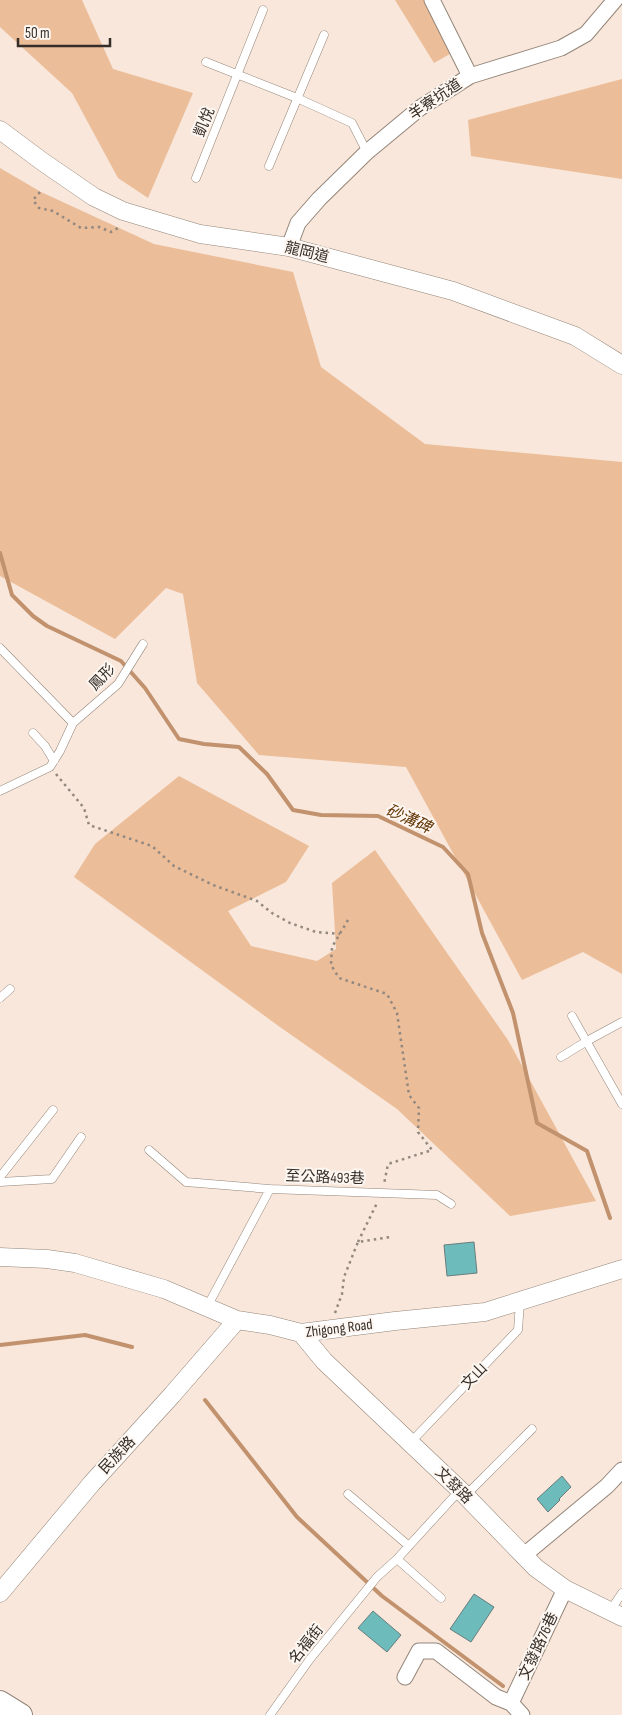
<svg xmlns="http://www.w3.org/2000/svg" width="622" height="1715" font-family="'Sofia Sans Condensed','Noto Sans TC',sans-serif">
	<rect width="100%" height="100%" fill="#f8e7da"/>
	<path fill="#ecbd99" d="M0,0H82L113,69L193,93L148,198L118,178L72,93L0,27Z
		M395,0H434L457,50L434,63Z
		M622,79V179L471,156L468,120Z
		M0,168L41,192L154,244L293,272L321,367L425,444L622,462V974L583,952L522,980L406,767L259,755L197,683L183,594L166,588L115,639L0,576Z
		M179,776L309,846L286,882L228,911L251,946L317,961L336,949L332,883L375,850L508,1040L596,1201L510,1216L397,1109L280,1027L74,877L95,844Z"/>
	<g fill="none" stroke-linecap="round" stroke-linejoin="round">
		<path stroke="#c1926d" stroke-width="4" d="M0,553L12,595L33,616L47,626L121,661L145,688L179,739L204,744L239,747L267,774L293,810L321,815L378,816L443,847L468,874L482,933L513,1013L537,1123L587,1151L610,1218
			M0,1345L85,1335L132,1347
			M205,1400L297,1517L382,1596L503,1686"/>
	</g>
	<path fill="#6ebbbb" stroke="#687d7d" d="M474,1242L477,1273L447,1276L444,1245Z
		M562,1476L571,1487L559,1499L560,1500L548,1512L537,1499Z
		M474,1594L494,1607L471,1642L450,1629Z
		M373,1611L401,1635L387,1652L358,1628Z"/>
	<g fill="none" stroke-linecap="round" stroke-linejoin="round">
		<defs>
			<path id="service" d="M206,62L297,98L352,123L367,152
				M269,166L324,35
				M196,178L263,10
				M0,648L73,723
				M33,733L45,746L54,761
				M0,791L50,767L60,751L73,723L118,684L143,644
				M0,998L10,989
				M572,1016L622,1104
				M561,1057L587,1041L622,1022
				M149,1150L186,1182L270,1189
				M0,1177L53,1110
				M0,1182L52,1179L81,1137
				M207,1307L270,1189L437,1195L451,1204
				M410,1443L518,1330L520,1302
				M348,1494L409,1546
				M465,1496L532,1429
				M397,1559L441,1598
				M610,1611L622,1593
				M270,1715L310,1659L377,1577L397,1559L460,1490"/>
			<path id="minor" d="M432,0L470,76
				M289,247L298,223L319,199L367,152L420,108L470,76L561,48L586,34L615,0
				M523,1556L607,1486L622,1470
				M405,1677L419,1651H436L496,1697L511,1703L522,1715
				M511,1703L565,1589"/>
			<path id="tertiary" d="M0,130L43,162L94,197L123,211L200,234L289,247L453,291L575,336L622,365
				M0,1257L47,1259L75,1263L164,1289L237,1320L270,1325L301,1333L395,1321L485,1312L622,1269
				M301,1333L324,1361L460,1490L536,1568L565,1589L622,1617
				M0,1593L92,1483L172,1395L237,1320"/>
			<path id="primary" d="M0,1702L21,1715"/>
		</defs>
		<use href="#service" stroke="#948579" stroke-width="9"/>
		<use href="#minor" stroke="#948579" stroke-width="17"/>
		<use href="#tertiary" stroke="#948579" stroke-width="19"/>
		<use href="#primary" stroke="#948579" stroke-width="24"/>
		<path stroke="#93887f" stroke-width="2.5" stroke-dasharray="2.5 4" stroke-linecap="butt" d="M40,192L33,200L39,208L53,211L81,228L99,227L111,232L118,228L119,225
			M56,774L84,808L89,825L152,846L174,866L213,885L257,901L272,913L290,923L316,932L340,934
			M348,920L332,947L331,965L339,978L387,994L397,1013L409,1095L419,1108L418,1132L432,1150L388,1164L384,1184
			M358,1242L377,1203
			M335,1313L342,1294L344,1277L358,1242L390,1237"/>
		<use href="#service" stroke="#fff" stroke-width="8"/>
		<use href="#minor" stroke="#fff" stroke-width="15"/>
		<use href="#tertiary" stroke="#fff" stroke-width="18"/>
		<use href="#primary" stroke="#fff" stroke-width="22"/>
	</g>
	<g text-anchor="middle" stroke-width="4" stroke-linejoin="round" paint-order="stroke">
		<g font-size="15" fill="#352e29" stroke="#fdf6f1">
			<text transform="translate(435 99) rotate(-34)" y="5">羊寮坑道</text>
			<text transform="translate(204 122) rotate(-68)" y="5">凱悅</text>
			<text transform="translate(307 252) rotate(14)" y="5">龍岡道</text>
			<text transform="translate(102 677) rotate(-46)" y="5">鳳形</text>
			<text transform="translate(325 1177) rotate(2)" y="5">至公路493巷</text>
			<text transform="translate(339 1328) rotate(-7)" y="5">Zhigong Road</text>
			<text transform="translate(474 1376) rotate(-46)" y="5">文山</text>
			<text transform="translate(117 1455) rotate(-47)" y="5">民族路</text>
			<text transform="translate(454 1485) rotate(45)" y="5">文發路</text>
			<text transform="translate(306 1644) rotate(-52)" y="5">名福街</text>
			<text transform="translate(538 1646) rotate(-65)" y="5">文發路76巷</text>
		</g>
		<g font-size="16" font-style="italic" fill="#633606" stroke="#fdf6f1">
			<text transform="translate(409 818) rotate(24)" y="6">砂溝碑</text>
		</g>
	</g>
	<path d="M18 38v8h92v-8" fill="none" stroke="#352e29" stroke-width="2.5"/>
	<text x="25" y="38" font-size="15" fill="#352e29" stroke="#fdf6f1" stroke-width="4" paint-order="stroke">50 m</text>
</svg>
